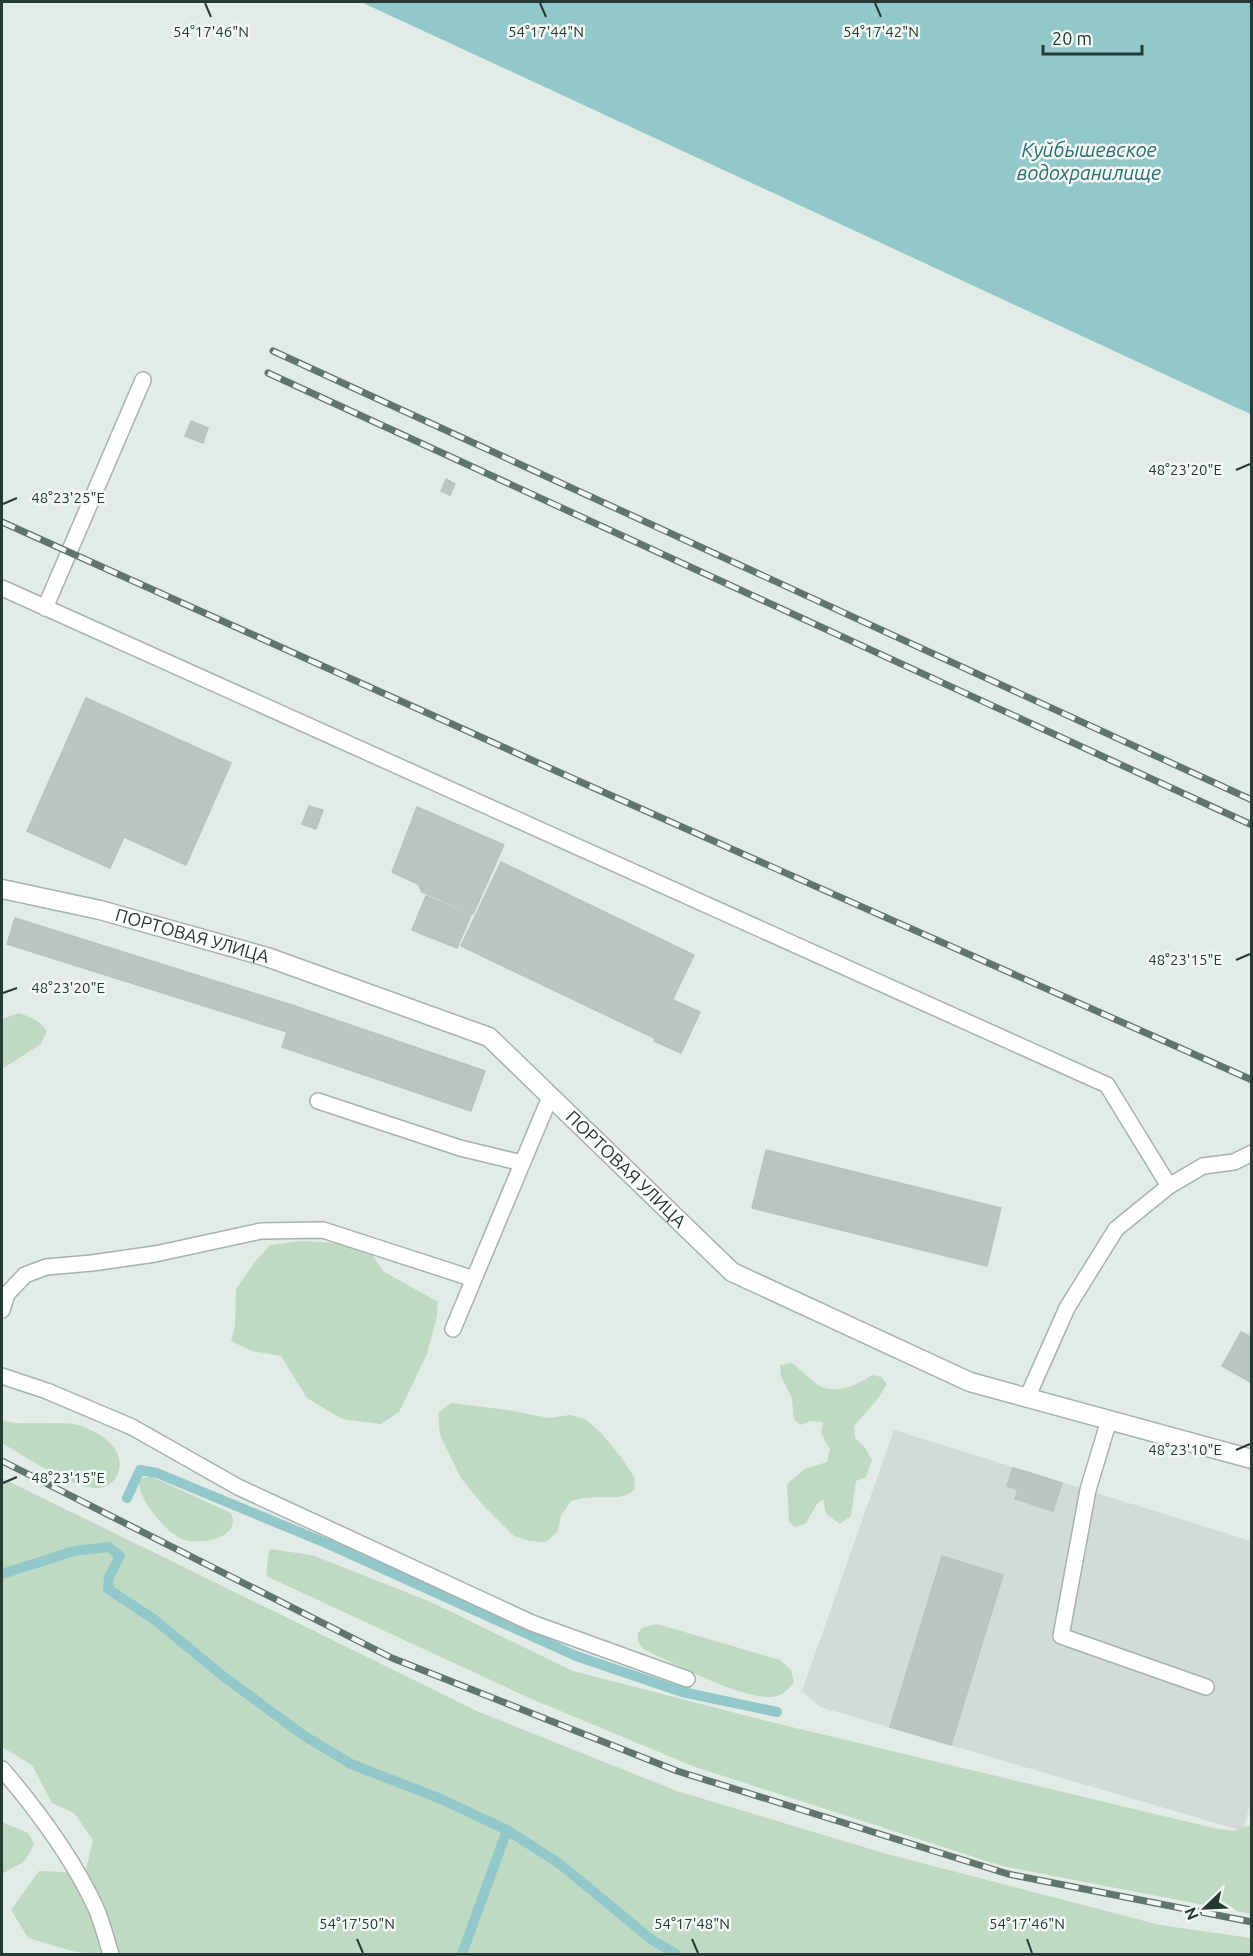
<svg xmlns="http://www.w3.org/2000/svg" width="1253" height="1956" font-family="Ubuntu,sans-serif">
	<rect width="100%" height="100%" fill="#e3ebe7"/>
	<path fill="#d2dbd5" d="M894,1430L1251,1541L1252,1796L1243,1831L820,1707L802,1691Z"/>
	<path fill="#bfdac2" d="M19,1013C31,1017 40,1021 47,1031L41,1044L2,1069V1019Z
		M302,1241L347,1244L372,1255L383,1271L438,1302L437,1316L427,1354L399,1412L381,1424L342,1419L307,1398L281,1356L252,1351L231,1341L235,1326L236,1289L254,1263L270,1245Z
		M792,1363C800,1369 813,1383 822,1387C839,1394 859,1384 872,1375L881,1377L887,1384L877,1400L854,1426L855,1438L864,1446L872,1460L866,1477L856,1481L851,1516L840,1524L826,1514L823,1499L817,1504L805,1524L795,1527L789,1522L787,1484L805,1469L827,1462L830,1449L821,1434L823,1422L811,1421L800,1425L794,1419L792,1399L781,1376L780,1365Z
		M451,1403L508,1410L549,1418L570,1415L585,1419L601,1433L621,1457L635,1478L634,1490C620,1502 603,1495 586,1498C581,1498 576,1500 571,1501L561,1516L558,1531L546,1542L530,1541L514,1536L482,1504L461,1478L440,1435L438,1413Z
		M2,1420C26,1428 63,1418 84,1427C94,1431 104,1436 111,1444C125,1458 122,1483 101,1488C98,1489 92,1488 88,1487C70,1486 19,1453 2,1443Z
		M150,1476L231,1513C242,1538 201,1545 185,1540C168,1534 154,1516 145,1501C142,1494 137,1487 140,1479Z
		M2,1478L477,1711L677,1791L887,1854L1160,1925L1251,1938V1954H90L72,1951L28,1938L11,1910L39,1871L85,1873L93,1840L74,1813L52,1803L32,1765L2,1747Z
		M269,1549L312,1555L431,1602L573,1671L779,1724L1218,1829L1233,1831L1251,1825V1914L1002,1866L695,1767L527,1697L266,1576Z
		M657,1624L780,1660L791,1670L794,1682C789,1689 782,1696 772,1697C740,1699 674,1663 643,1649L638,1641V1633L642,1628Z
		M2,1822L28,1833L34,1843C25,1867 21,1862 2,1874Z"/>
	<path fill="#92c8ca" d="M361,2H1251V414L1235,407Z"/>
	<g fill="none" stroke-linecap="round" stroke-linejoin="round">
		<path stroke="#92c8ca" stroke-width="10" d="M127,1498L140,1470L157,1473L328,1544L576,1656L682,1692L777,1712
			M2,1574L74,1551L109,1547L120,1556L109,1577L108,1589L155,1620L223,1676L303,1735L351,1764L441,1799L507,1830L560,1864L652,1940L676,1954
			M462,1954L507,1830"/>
	</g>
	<path fill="#b9c6bf" stroke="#b6c4bd" stroke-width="1.5" d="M191,421L208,428L203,443L185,436Z
		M446,479L455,484L450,495L441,491Z
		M86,698L231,763L186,865L124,837L110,868L27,831Z
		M309,806L323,810L316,829L302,824Z
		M417,807L504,845L473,914L422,892L418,884L392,872Z
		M501,862L694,955L654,1038L461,946Z
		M426,896L471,915L457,948L412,930Z
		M15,918L295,1006L485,1071L471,1111L282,1047L287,1032L7,944Z
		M673,1000L700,1012L681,1053L654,1041Z
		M766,1150L1001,1208L987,1266L752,1208Z
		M1241,1332L1252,1338V1383L1222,1366Z
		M1013,1468L1023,1471L1017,1489L1007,1486Z
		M1024,1471L1062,1483L1053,1511L1015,1499Z
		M942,1556L1003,1575L951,1745L890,1727Z"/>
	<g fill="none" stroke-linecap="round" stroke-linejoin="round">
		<defs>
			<path id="service" d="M2,588L1107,1085L1169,1186
				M45,608L143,380
				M318,1101L460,1148L522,1163
				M2,1310L7,1294L25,1275L46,1267L92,1263L155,1254L261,1231L323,1230L474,1279
				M453,1329L550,1097
				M2,1376L47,1391L132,1427L238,1487L532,1623L687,1679
				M1027,1398L1067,1308L1116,1229L1169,1186L1203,1166L1234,1162L1252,1153
				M1109,1420L1088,1490L1061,1636L1206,1687
				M2,1769C38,1811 71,1855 95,1906C102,1921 106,1939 111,1954"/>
			<g id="minor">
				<path id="s1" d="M2,889L100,910L267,957L489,1037L732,1272L970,1382L1252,1459"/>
			</g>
		</defs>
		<use href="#service" stroke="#a6b2ad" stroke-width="18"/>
		<use href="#minor" stroke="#a6b2ad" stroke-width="21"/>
		<use href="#service" stroke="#fff" stroke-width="15"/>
		<use href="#minor" stroke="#fff" stroke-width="18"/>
		<defs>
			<path id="rail" d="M273,351L1252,800
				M268,373L1252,825
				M2,522L583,783L1252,1080
				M2,1461L392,1658L677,1771L1008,1874L1252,1922"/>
		</defs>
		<use href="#rail" stroke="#60766d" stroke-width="7"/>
		<use href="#rail" stroke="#f3f8f5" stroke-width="4.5" stroke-dasharray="14" stroke-linecap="butt"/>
	</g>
	<path fill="none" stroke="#253a32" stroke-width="2" d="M205,3L211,17M540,3L546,17M875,3L881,17M1236,470L1250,464M3,504L17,498M1236,960L1250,954M3,993L17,988M1236,1450L1250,1444M3,1483L17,1477M357,1939L363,1953M692,1939L698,1953M1027,1939L1032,1953"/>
	<g text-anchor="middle" stroke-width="5" stroke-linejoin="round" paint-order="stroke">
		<g font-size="18" fill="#253a32" stroke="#f3f8f5">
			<text dy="6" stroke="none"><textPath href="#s1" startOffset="196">ПОРТОВАЯ УЛИЦА</textPath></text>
			<text dy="6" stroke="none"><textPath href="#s1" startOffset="700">ПОРТОВАЯ УЛИЦА</textPath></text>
		</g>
		<g font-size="20" font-style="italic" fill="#266d6f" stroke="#f3f8f5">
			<text x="1089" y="157">Куйбышевское<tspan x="1089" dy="23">водохранилище</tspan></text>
		</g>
	</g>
	<g font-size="15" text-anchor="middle" fill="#253a32" stroke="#f3f8f5" stroke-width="5" stroke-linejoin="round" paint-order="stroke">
		<text x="211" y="37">54°17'46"N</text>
		<text x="546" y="37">54°17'44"N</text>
		<text x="881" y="37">54°17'42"N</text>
		<text x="1185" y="475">48°23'20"E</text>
		<text x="68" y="503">48°23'25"E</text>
		<text x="1185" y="965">48°23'15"E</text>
		<text x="68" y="993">48°23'20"E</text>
		<text x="1185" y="1455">48°23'10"E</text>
		<text x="68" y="1483">48°23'15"E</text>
		<text x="357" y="1929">54°17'50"N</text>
		<text x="692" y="1929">54°17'48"N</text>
		<text x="1027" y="1929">54°17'46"N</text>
	</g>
	<rect width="1253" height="1956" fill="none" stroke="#253a32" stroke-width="6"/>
	<g transform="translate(1205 1908) rotate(247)" stroke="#f3f8f5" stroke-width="4.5" paint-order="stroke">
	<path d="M0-4.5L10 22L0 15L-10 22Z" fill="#253a32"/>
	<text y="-9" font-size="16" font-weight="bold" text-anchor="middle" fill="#253a32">N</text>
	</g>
	<path d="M1043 45v9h99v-9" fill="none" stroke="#253a32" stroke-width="3"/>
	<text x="1052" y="45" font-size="18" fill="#253a32" stroke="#f3f8f5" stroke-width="4.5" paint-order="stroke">20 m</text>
</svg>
